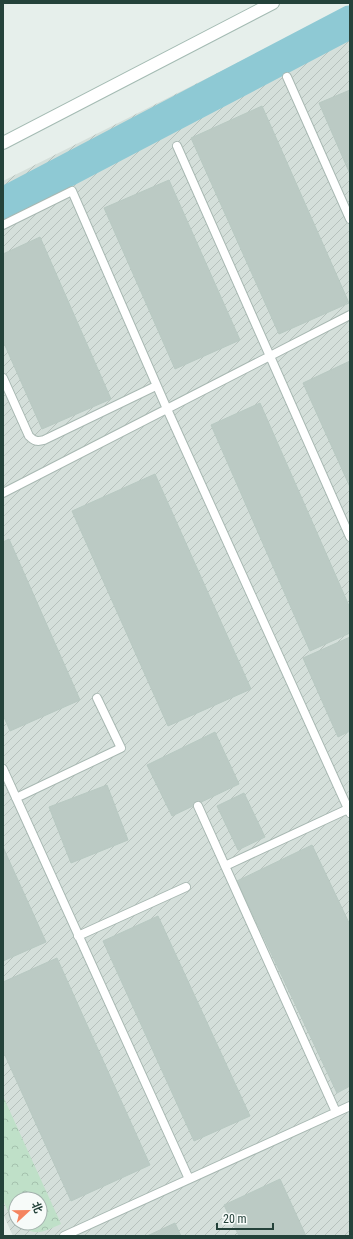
<svg xmlns="http://www.w3.org/2000/svg" width="353" height="1239" font-family="'Roboto Condensed','Noto Sans SC',sans-serif">
	<defs>
		<pattern id="industrial-furrows" width="10" height="10" patternUnits="userSpaceOnUse"><rect width="10" height="10" fill="#d4dfda"/><path d="M-1 1l2-2M0 10L10 0M9 11l2-2" fill="none" stroke="#b6c1bc"/></pattern>
		<pattern id="forest-crowns" width="20" height="18" patternUnits="userSpaceOnUse"><rect width="20" height="18" fill="#bfe0c8"/><path d="M2 6a3 3 0 1 1 6 0M12 15a3 3 0 1 1 6 0" fill="none" stroke="#a4c1ad"/></pattern>
	</defs>
	<rect width="100%" height="100%" fill="#e6efeb"/>
	<path fill="url(#industrial-furrows)" fill-rule="evenodd" d="M350,6V1236H13L3,1214V181ZM16,1199H40V1223H16Z"/>
	<path fill="url(#forest-crowns)" d="M3,1096L61,1224C41,1233 36,1237 16,1223H40V1199H16V1223L12,1220L3,1200Z"/>
	<g fill="none" stroke-linecap="round" stroke-linejoin="round">
		<path stroke="#8ec9d4" stroke-width="33" d="M3,204L350,22"/>
	</g>
	<path fill="#bbcac4" stroke="#b8c9c2" d="M350,90V174L319,103Z
		M262,106L349,303L279,334L191,138Z
		M169,180L240,340L175,369L104,208Z
		M40,237L111,399L42,429L3,341V254Z
		M350,361V487L303,383Z
		M260,403L350,608V633L310,651L211,425Z
		M155,474L251,689L168,726L72,511Z
		M9,539L80,700L10,731L3,715V542Z
		M350,637V731L338,737L303,658Z
		M215,732L239,784L172,816L147,765Z
		M107,785L128,840L71,863L49,807Z
		M244,793L265,837L238,850L217,806Z
		M312,845L350,925V1086L337,1093L237,881Z
		M3,847L46,942L3,961Z
		M158,916L250,1116L194,1141L103,941Z
		M57,958L150,1165L71,1201L3,1051V982Z
		M280,1179L306,1236H239L224,1205Z
		M175,1223L181,1236H147Z"/>
	<g fill="none" stroke-linecap="round" stroke-linejoin="round">
		<defs>
			<path id="lane" d="M287,77L350,219
				M177,146L350,537
				M3,225L72,191L167,409L350,813
				M3,378L29,436C34,441 37,442 44,440L156,386
				M3,493L350,315
				M3,769L189,1179
				M16,798L121,748L97,698
				M198,806L336,1112
				M225,866L348,809
				M78,936L186,887
				M64,1236L350,1106"/>
			<path id="secondary" d="M3,143L273,3"/>
		</defs>
		<use href="#lane" stroke="#a8b8b2" stroke-width="10"/>
		<use href="#secondary" stroke="#a4bbb3" stroke-width="14"/>
		<use href="#lane" stroke="#fff" stroke-width="8"/>
		<use href="#secondary" stroke="#fff" stroke-width="12"/>
	</g>
	<rect width="353" height="1239" fill="none" stroke="#24423a" stroke-width="8"/>
	<g transform="translate(28 1211) rotate(68)"><circle r="19" fill="#f7fbf9" stroke="#a3b1ad"/>
	<path d="M0-3L7 15L0 10L-7 15Z" fill="#f4845f"/>
	<text y="-6" font-size="11" font-weight="bold" text-anchor="middle" fill="#24423a">北</text>
	</g>
	<path d="M217 1223v6h56v-6" fill="none" stroke="#24423a" stroke-width="2"/>
	<text x="223" y="1223" font-size="12" fill="#24423a" stroke="#f7fbf9" stroke-width="3" paint-order="stroke">20 m</text>
</svg>
